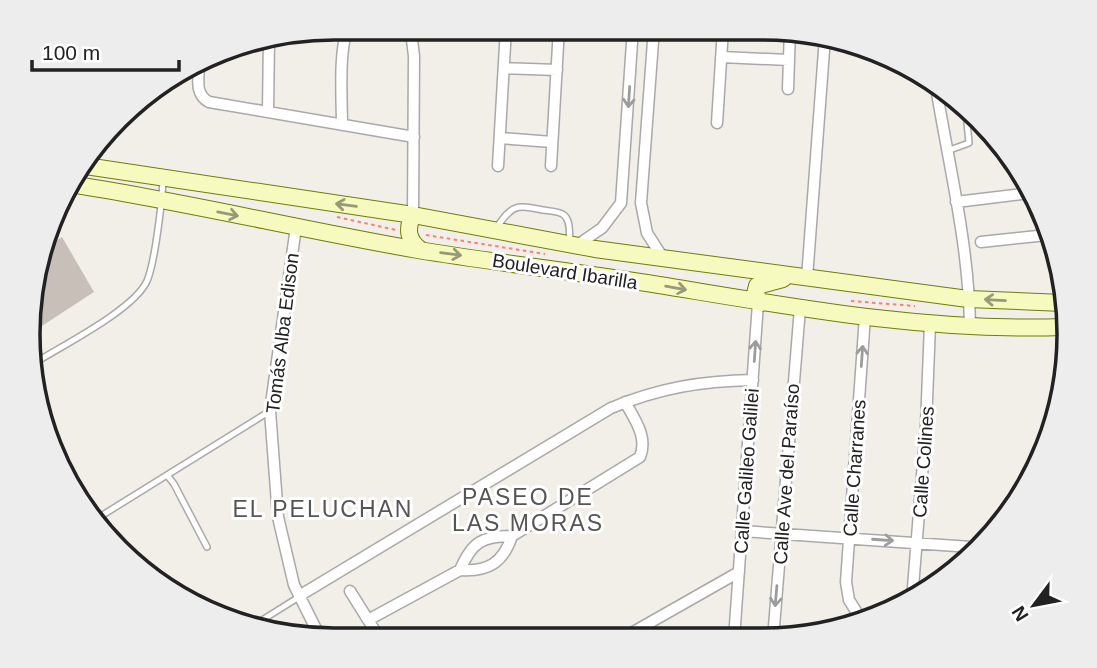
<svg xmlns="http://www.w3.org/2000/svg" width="1097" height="668" font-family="Arial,sans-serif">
	<rect width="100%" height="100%" fill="#f2efe9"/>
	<path fill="#c7bfb8" d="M62,237L94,292L28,335L42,250Z"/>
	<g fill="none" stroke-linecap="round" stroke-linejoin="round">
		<defs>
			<path id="lane" d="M947,151L969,143L966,112
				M497,227C513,204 516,205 543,210C549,211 559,211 564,215C571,221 569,234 570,242
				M33,364C61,346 134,310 147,281C155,262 162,203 163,179
				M167,475L174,484L207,547
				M93,521L270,411
				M251,627L299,597"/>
			<path id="street" d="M407,28L412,40L414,56L413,215
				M654,28L641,203L647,233L663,258
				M721,57L789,60
				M199,64C199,78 194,94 209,102L414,137
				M504,68L557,70
				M935,81C948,162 969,244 970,327
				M788,89L790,30
				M268,111L269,39
				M717,123L723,29
				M342,125C342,103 338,44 349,28
				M500,138L552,142
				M498,166L506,28
				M551,166L559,28
				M956,202L1030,193
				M296,227L270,411L278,517L294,585L321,639
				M981,242L1047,235
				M576,246L602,228L621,203L633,28
				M807,278L825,37
				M742,531L971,547
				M460,570C472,542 482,536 512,536L640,457C648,437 635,420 625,402
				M350,591L380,639
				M299,596L611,408C659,388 701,381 753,380
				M912,600L926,425L930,324
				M859,616L849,600L846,582L865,316
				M368,620L460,570C488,572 503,563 512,536
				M621,639L739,572
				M734,639L758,303
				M773,639L800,308"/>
			<path id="secondary" d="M79,165L413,215L595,249L968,299L1063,303
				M70,184C187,202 302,230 418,250C498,263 579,272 659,285C793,307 927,332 1063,327
				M413,215C406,229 408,241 421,250
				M762,303L755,294L757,286L783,279"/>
		</defs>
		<use href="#lane" stroke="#a9a9a9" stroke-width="8"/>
		<use href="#street" stroke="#a9a9a9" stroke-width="13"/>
		<use href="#secondary" stroke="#707d05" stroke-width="18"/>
		<path stroke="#fa8072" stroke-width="2" stroke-dasharray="3.5 3.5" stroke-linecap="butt" d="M337,217L396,230
			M426,235L545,254
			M851,301L915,306"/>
		<use href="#lane" stroke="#fff" stroke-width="5"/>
		<use href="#street" stroke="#fff" stroke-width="10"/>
		<use href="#secondary" stroke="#f7fabf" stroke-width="16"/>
	</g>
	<defs><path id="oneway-shaft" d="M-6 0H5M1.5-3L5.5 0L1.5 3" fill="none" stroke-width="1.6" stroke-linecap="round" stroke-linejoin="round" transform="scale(1.75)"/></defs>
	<g stroke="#9c9c9c">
		<use href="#oneway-shaft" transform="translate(629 97) rotate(94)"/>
		<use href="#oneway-shaft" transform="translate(755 351) rotate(-86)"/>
		<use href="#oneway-shaft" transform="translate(862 356) rotate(-86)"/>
		<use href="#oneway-shaft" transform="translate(883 540) rotate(4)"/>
		<use href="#oneway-shaft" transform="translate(776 596) rotate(95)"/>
	</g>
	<g stroke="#979978">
		<use href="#oneway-shaft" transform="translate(346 205) rotate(-172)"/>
		<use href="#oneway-shaft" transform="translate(228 214) rotate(11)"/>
		<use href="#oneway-shaft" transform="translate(451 254) rotate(8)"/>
		<use href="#oneway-shaft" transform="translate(676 288) rotate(10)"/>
		<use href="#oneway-shaft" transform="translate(995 300) rotate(-177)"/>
	</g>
	<g text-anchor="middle" stroke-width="6" stroke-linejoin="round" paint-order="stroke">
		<g font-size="19" fill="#222" stroke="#fff">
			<text transform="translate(565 271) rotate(9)" y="7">Boulevard Ibarilla</text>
			<text transform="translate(282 333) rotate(-83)" y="7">Tomás Alba Edison</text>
			<text transform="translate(923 462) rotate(-86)" y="7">Calle Colines</text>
			<text transform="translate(854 468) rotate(-86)" y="7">Calle Charranes</text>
			<text transform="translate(746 471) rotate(-86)" y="7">Calle Galileo Galilei</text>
			<text transform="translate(786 474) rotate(-86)" y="7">Calle Ave del Paraíso</text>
		</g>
		<g font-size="23" letter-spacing="2" fill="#555" stroke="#fff">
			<text x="528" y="505">PASEO DE<tspan x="528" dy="26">LAS MORAS</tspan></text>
			<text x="323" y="517">EL PELUCHAN</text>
		</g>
	</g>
	<path d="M0 0H1097V668H0ZM334 40H763A294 294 0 0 1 1057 334V334A294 294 0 0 1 763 628H334A294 294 0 0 1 40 334V334A294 294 0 0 1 334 40Z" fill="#ededed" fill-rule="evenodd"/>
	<path fill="none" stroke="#222" stroke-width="3.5" d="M334 40H763A294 294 0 0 1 1057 334V334A294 294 0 0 1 763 628H334A294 294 0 0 1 40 334V334A294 294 0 0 1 334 40Z"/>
	<g transform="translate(1034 605) rotate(238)" stroke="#ffffff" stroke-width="5" paint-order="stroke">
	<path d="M0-5L12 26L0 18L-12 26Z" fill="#222222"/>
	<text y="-10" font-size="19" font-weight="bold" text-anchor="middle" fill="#222222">N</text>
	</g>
	<path d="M32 60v10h147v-10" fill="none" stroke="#222222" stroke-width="3.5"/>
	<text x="42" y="60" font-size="21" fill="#222222" stroke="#ffffff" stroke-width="5" paint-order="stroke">100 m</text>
</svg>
